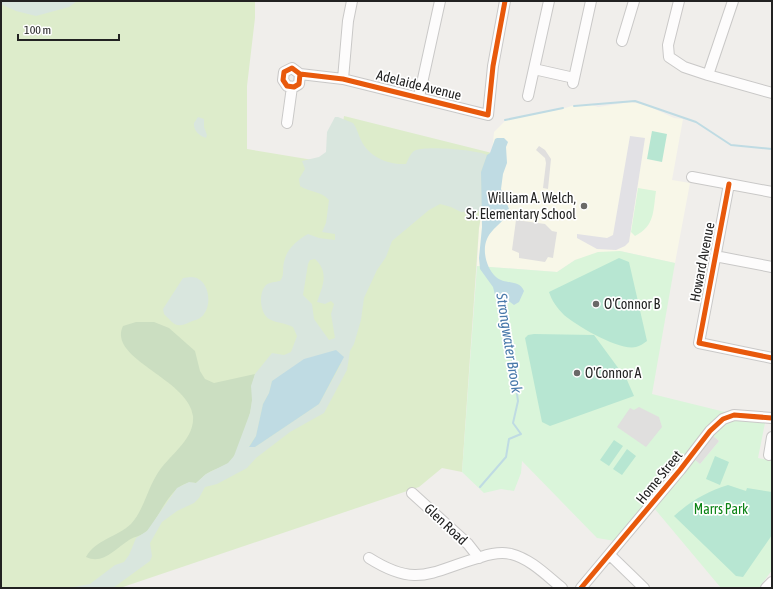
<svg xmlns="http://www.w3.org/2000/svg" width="773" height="589" font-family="'Asap Condensed',sans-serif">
	<rect width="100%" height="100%" fill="#f0eeeb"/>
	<path fill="#f8f7e8" d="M631,102L646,105L674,118L683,119L672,180L690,183L675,263L620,251L575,260L557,272L477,266L479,228L492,153L494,132L506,120L562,109L575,105L589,104L598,107Z"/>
	<path fill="#ddeccb" d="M1,1H255V18L247,86V149L337,164L344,116L492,153L479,228L462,472L442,468L419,487L120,588H1Z"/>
	<path fill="#cbdec1" d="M136,322H154L169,328L195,351L200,371L205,379L214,383L255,374C252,384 253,391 252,401C251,416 240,451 230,462C223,468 212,469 205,475C202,477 200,480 196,483C172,479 161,515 148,530C143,536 135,536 129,540C115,549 103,565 86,557C95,540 117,537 131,524C143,511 147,491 156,476C168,455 195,441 193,416C189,379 107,359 123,326Z"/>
	<path fill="#d9e6de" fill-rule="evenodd" d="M1,1H77L69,7L36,16L16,11L1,4Z
		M198,117L204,119V127L207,135L206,138C199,136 193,130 194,123Z
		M335,117H338L353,123C357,128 358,134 361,140C369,157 388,165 406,164C408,160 410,154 414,151C423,145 478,150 487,155L481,172L482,211L461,212L451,207L440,204L429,210L392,241L386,257L377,270L364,298L361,320L354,344L350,351L347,370L324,413L290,432L256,458L247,468L217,484L205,487L199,498L194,503L177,511L162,522L150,543L152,556L150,561L113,588H68L90,584L115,565L124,562L129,555L136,538L147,531L177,488L189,482L196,483L206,474L228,463L234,456L250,413L252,400L251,386L255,374L272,353L284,355L291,352L297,336L293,327C286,323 276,323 269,319C260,314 258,293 266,285C270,282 275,282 280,281C285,275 282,269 284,262C286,250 297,240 308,234L319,238L335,240V234L322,232L326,223L329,200C321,191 309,192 300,186L299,179L305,169L302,161L319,157L326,152L327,132ZM315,259C330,273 322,287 317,302L325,304L331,301L334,304L331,314L335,338L329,340L314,319L312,304L303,295L308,264L310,260ZM341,364L319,404L261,443L255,447L249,446L256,436L263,404L269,393L272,381L285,373Z
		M191,277C208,277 213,302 204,314C201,319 195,320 190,322C176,329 174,324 164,314L163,309L183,278Z"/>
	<path fill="#daf5da" d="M638,188L656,191C653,211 655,226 635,236L631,232Z
		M620,251L675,263L652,394L725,412L615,541L597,538L522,461L521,473L514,491L501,489L484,493L462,472L477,266L557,272L575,260L598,252Z
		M729,420L765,423L758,458L772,461V570L759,588H721L654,508L694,459L700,464L719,441L713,436Z"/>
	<path fill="#b7e6d2" d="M652,131L667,134L662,162L647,159Z
		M619,258L629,262L647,341C643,344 640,346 636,347C619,351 577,326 564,315C557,308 552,301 549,292Z
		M534,334L594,335L627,380L634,396L550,426L542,422L525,338L528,335Z
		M614,440L623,446L609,466L600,460Z
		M627,449L636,456L622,475L613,469Z
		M715,456L729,462L720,485L706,479Z
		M728,485L746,491L747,488L772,492V535L743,577L736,576L674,516C691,501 706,492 728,485Z"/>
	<path fill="#e0dfde" d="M539,146L545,150L551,159L548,189L543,188L546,163L545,158L536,150Z
		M516,220L545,224L552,231L557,232L553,258L548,257L545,262L519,258V253L512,250Z
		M639,407L659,417L662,427L646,447L617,427L630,408L634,410Z
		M713,436L719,441L700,464L694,459Z"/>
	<path fill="#e2e1e5" d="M630,136L645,138L629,242L625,246L616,250L597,249L577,238V234L607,238L613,235Z"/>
	<path fill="#bfdbe3" d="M497,138H504L508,142L506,147L507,163L503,174L501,189L509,209C504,224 493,226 487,239C482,250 486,268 496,277C505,285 519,279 524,291L519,302L514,305L506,299L501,300L495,295L493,287L480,269L479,258L482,227L481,172L487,155L490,153L495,139Z
		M336,350L344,357L319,404L261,443L255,447H249L256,436L263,404L269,393L272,381L304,359Z"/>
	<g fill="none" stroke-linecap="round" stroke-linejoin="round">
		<path stroke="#bfdbe3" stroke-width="2" d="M574,106L635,101L696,122L731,145L772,149
			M505,120L563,108
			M480,487L506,457L509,439L521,434L513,423L518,401L503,298"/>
		<defs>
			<path id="minor" d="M679,1L668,45L669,57L684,67L708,75L733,1
				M622,41L634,1
				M534,69L574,78
				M300,74L292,68L284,72L283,80L287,86L294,87L299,84L300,74L343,79L488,115L493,66L505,1
				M708,75L772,93
				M343,79L348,21L352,1
				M573,83L591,1
				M528,96L549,1
				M419,97L440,1
				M287,123L292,87
				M692,177L772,192
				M729,184L699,343L772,358
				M715,256L772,267
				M769,455L772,437
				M412,493L468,544L479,558
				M610,555L644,588
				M369,558C418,589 431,571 481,557C490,554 502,552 511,554C531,559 547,576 562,588
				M581,588L680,470L710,431L723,419L734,415L772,418
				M766,588L772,582"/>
		</defs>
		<use href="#minor" stroke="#c9c8c7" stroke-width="12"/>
		<use href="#minor" stroke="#fdfcfc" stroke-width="10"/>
		<defs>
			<path id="cycleway" d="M300,74L292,68L284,72L283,80L287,86L294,87L299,84L300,74L343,79L488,115L493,66L505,1
				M729,184L699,343L772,358
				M581,588L680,470L710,431L723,419L734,415L772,418"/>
		</defs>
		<use href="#cycleway" stroke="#fff" stroke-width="8"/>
		<use href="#cycleway" stroke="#e8590c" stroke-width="5"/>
	</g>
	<g fill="#6a6968" stroke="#fff" stroke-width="1.5">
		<circle cx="584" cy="206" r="4"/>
		<circle cx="596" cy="304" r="4"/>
		<circle cx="577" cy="373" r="4"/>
	</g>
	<g text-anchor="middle" stroke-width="3.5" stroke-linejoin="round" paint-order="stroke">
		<g font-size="14" fill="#222" stroke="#fff">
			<text transform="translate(419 85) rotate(14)" y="5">Adelaide Avenue</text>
			<text transform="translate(702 262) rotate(-79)" y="5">Howard Avenue</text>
			<text transform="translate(659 477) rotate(-51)" y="5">Home Street</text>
			<text transform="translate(446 524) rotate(43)" y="5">Glen Road</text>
		</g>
		<g font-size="14" fill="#222" stroke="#fff" text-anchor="start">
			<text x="576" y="203" text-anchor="end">William A. Welch,<tspan x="576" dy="16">Sr. Elementary School</tspan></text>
			<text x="604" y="309">O'Connor B</text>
			<text x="585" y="378">O'Connor A</text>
		</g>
		<g font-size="14" fill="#0c8416" stroke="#fff">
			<text x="721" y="514">Marrs Park</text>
		</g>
		<g font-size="15" font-style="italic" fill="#4a7aab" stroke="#fff">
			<text transform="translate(509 343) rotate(81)" y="5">Strongwater Brook</text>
		</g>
	</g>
	<rect width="773" height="589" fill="none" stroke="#222222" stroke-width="4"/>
	<path d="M18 34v6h101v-6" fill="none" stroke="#222222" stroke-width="2"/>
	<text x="24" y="34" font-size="12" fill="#222222" stroke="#ffffff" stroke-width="3" paint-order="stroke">100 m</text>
</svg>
